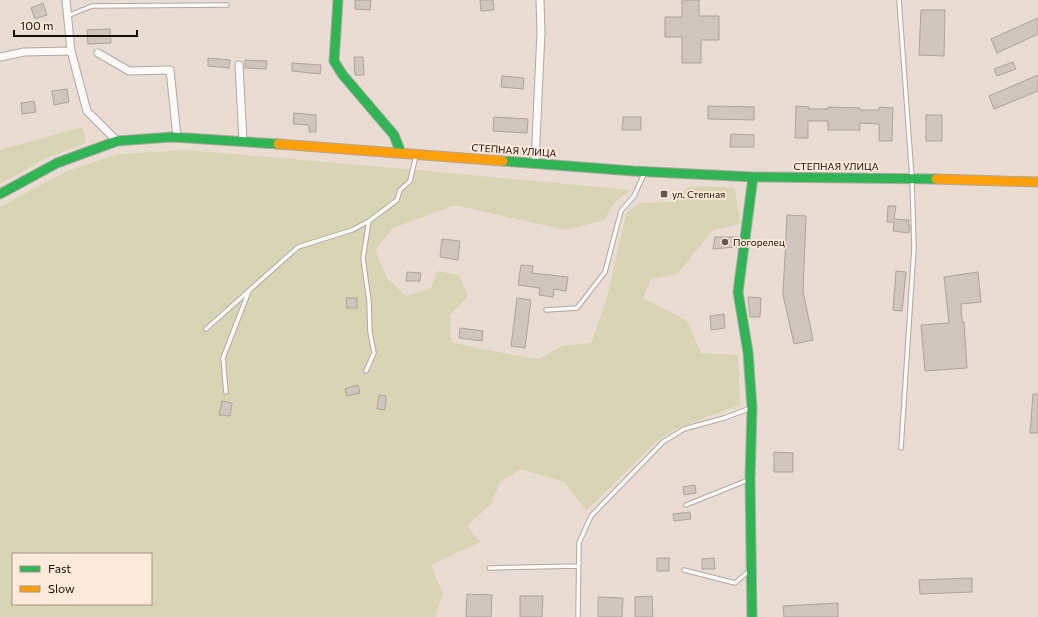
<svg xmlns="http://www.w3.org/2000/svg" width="1038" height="617" font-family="Commissioner,sans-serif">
	<rect width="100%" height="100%" fill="#e9ddd3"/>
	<path fill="#d8d5b4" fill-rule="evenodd" d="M82,127L86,143L47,158L0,184V150Z
		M186,150L407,169L631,190L615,202L604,220L566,230L455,205L393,228L375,250L387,278L406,296L431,288L437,271L459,275L468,296L450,315L451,342L481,349L539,359L562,346L591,343L607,298L626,213L640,203L670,202L691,186L735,188L740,224L713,230L677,274L651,279L643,298L687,321L701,353L738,355L740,405L678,428L657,441L586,511L564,482L521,469L500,482L491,504L467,526L480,542L431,565L443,594L435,617H0V207L67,171L118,154ZM13,554H151V604H13Z"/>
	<path fill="#cfc6be" stroke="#aca39b" d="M355,0H371L370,10L355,9Z
		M480,0H493L494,10L481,11Z
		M682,0H699V16H719V40H701V63H682V37H665V17H682Z
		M43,3L47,15L35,19L31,8Z
		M921,10H945L944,56L919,55Z
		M1038,18V34L997,53L991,39Z
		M110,29L111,43L88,44L87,30Z
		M354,57H363L364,75H355Z
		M208,58L230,60L229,68L208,66Z
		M245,60L267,61L266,69L245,68Z
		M1013,62L1016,69L997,76L994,69Z
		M292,63L321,65L320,74L292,71Z
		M1038,75V91L994,109L989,96Z
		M502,76L524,78L523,89L501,87Z
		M67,89L69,102L54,105L52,91Z
		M34,101L36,112L22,114L21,103Z
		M708,106L754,107V120L708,119Z
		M796,106L809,107V109H828V107L860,108V110H879V107L893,108L892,141H879V124L860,123V130H828V121H808V138H795Z
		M294,113L316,115V132H309V125L293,124Z
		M926,115H942V141H926Z
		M494,117L528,119L527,133L493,131Z
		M623,117H641V130H622Z
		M731,134L754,135V147H730Z
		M888,206H896L894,219L909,220L908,225H910L909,233L893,231L894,222H887Z
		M787,215L806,216L803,291L813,340L794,344L783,295Z
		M715,237H737L736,247L713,249Z
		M442,239L460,241L458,260L440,257Z
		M521,265L533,266L532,273L568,277L566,291L554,289L553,297L539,295L540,288L518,285Z
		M896,271L906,272L902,311L893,310Z
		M407,272L421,273L420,281H406Z
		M978,272L981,302L961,304L962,322H964L967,368L925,371L921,325L949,323L944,277Z
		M748,297L761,298L760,317H750Z
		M346,298H357V308H347Z
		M517,298L531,300L525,348L511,346Z
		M724,314L725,328L711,330L710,316Z
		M460,328L483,331L482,341L459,338Z
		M358,385L360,393L347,396L345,389Z
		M1033,394H1038V433H1030Z
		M379,395L386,396L385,410L377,409Z
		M222,401L232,403L230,416L219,415Z
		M774,452L793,453V472H774Z
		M695,485L696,493L684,495L683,487Z
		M690,512L691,519L674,521L673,514Z
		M657,558H669V571H657Z
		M714,558L715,569H702V559Z
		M972,578V592L920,594L919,580Z
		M467,594L492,595L491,617H466Z
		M520,596H543L542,617H520Z
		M652,596L653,617H635V597Z
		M598,597L623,598L622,617H598Z
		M838,603V617H784L783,606Z"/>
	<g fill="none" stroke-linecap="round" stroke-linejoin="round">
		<defs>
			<path id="lane" d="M899,0L912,178L914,248L901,448
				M67,16L92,6L227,5
				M546,310L577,308L605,272L612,245L621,211L634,196L645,172
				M206,329L298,247L352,230L369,221
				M366,371L374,353L370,332L369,301L363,258L369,221L397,200L400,190L410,181L416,155
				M226,392L223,358L249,291
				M686,505L748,480
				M489,568L578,566
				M684,570L735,583L749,571
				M578,617L579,543L591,516L663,442L684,429L724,418L751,408"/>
			<path id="street" d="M66,0L71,51L87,111L117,141
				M98,53L129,71L170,70L177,137
				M0,57L24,52L71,51
				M239,65L243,141
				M535,163L541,32L540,0"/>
			<path id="fast" d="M338,0L334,61L342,74L394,135L401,153
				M503,161L633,171L753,177L936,179
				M0,194L57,163L117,141L172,137L278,144
				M752,617L750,479L752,408L748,352L738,292L753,177"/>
			<path id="slow" d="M278,144L503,161
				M936,179L1038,182"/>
		</defs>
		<use href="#lane" stroke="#b1a8a0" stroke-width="5.5"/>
		<use href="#street" stroke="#b1a8a0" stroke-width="9"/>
		<use href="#fast" stroke="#b1a8a0" stroke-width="11"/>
		<use href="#slow" stroke="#b1a8a0" stroke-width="11"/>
		<use href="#lane" stroke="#fcfaf8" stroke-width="3.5"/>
		<use href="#street" stroke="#fcfaf8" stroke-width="7"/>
		<use href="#fast" stroke="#30b455" stroke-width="9"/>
		<use href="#slow" stroke="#ff9f0a" stroke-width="9"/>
	</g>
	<g fill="#605851" stroke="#ffe9d8" stroke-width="1.5">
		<rect x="660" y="190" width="8" height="8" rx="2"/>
		<circle cx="725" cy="242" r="4"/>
	</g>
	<g text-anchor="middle" stroke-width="3.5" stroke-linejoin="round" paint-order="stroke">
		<g font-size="10" fill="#17100b" stroke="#ffe9d8">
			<text transform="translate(514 150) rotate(4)" y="4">СТЕПНАЯ УЛИЦА</text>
			<text x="836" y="170">СТЕПНАЯ УЛИЦА</text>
		</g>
		<g font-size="10" fill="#17100b" stroke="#ffe9d8" text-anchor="start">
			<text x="672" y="198">ул. Степная</text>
			<text x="733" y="246">Погорелец</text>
		</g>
	</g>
	<rect x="12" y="553" width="140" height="52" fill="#ffe9d8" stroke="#a29286"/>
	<rect x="20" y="566" width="20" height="6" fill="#30b455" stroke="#a29286"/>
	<text x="48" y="573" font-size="12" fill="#17100b">Fast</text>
	<rect x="20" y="586" width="20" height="6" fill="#ff9f0a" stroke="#a29286"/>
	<text x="48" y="593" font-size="12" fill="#17100b">Slow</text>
	<path d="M14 30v6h123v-6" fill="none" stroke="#17100b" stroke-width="2"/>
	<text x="20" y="30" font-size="12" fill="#17100b" stroke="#ffe9d8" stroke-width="3" paint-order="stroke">100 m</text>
</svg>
